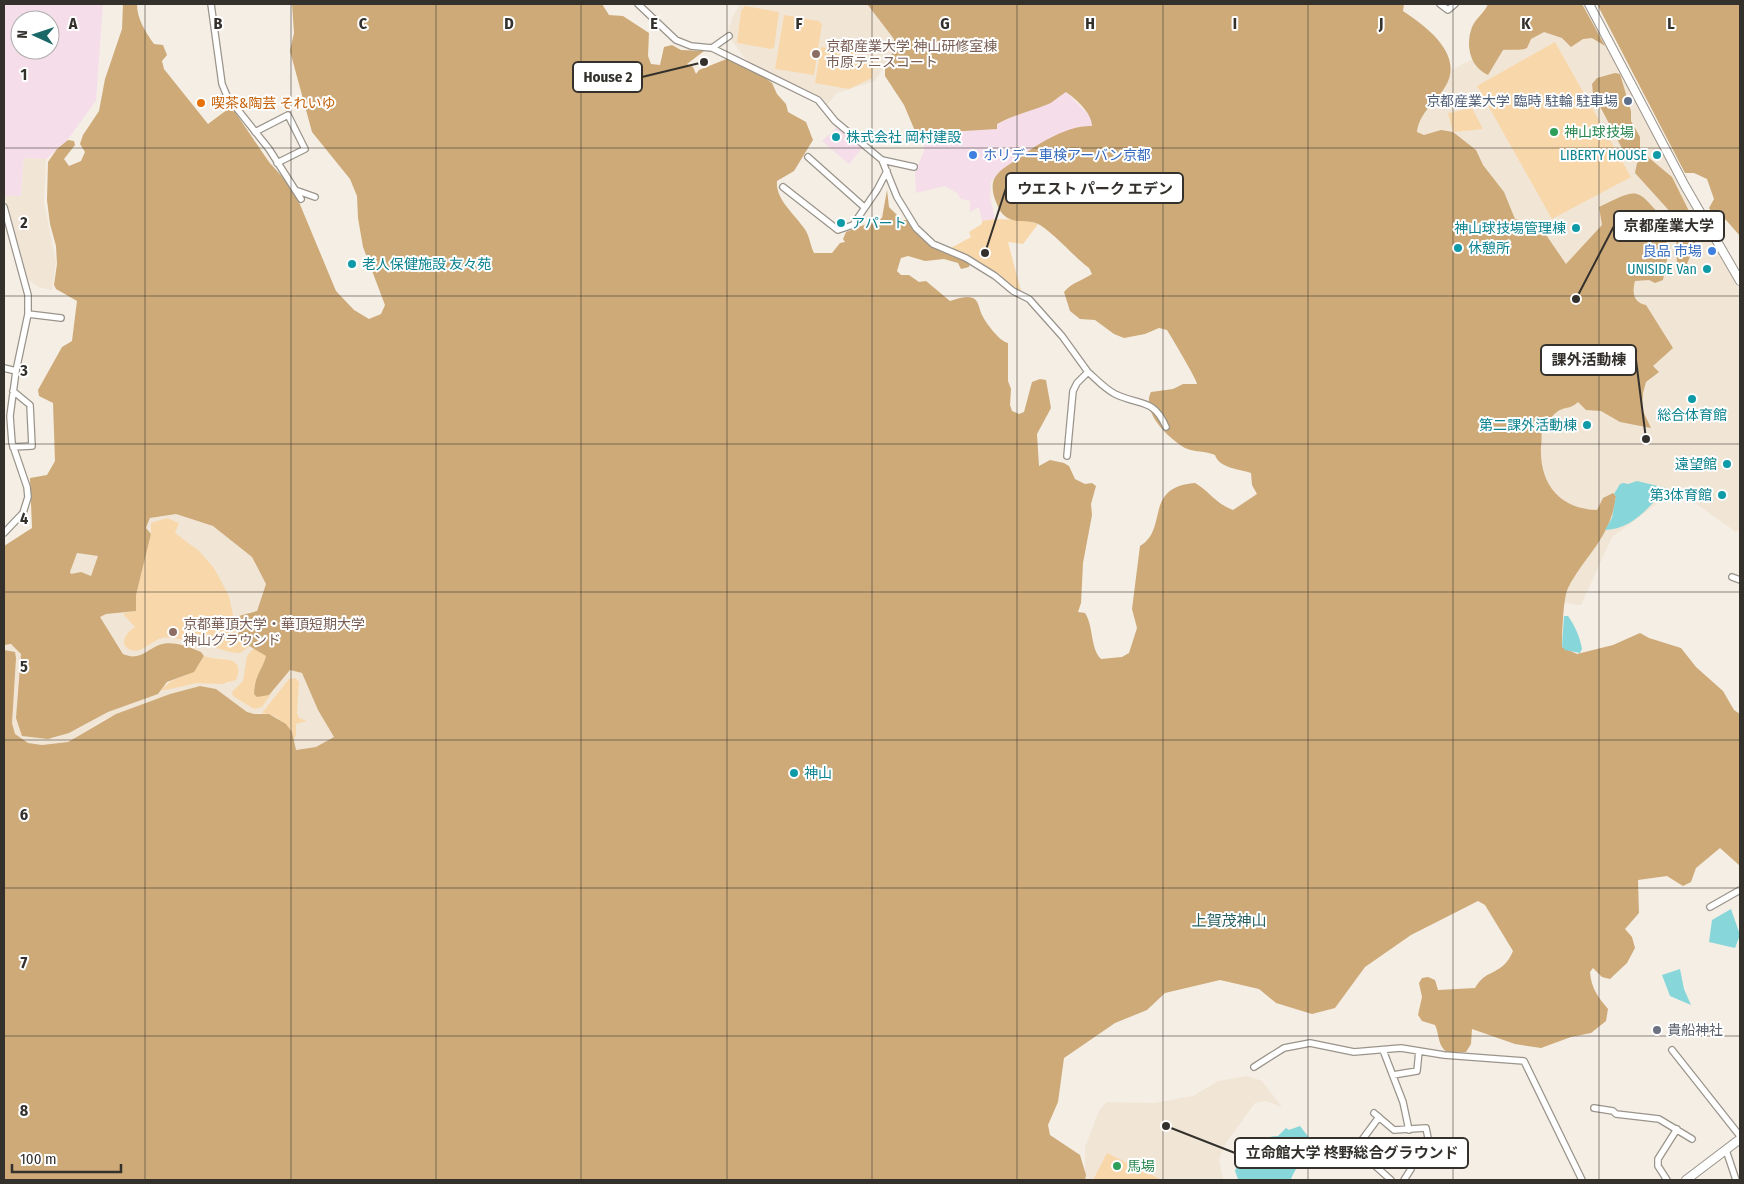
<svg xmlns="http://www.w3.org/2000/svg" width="1744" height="1184" font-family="'Fira Sans Condensed','Noto Sans JP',sans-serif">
	<rect width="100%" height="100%" fill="#f5eee5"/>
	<path fill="#f5deea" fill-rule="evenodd" d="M4,4H103L96,101L65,143L46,159L24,158L21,197L5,196L4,193ZM20,20H50V50H20Z
		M1066,92L1087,113L1092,120V126L1078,127L1004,168L991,182L990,196L995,219L982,221L979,207L970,212V201L961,199L957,193L945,186L916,193L915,172L924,151L923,138L997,124L1023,112L1047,105Z
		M837,127L863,147L849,164L822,141Z"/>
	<path fill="#f1e5d5" d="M740,4H867L894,39L893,52L875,81L837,93L827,105L823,98L750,62L743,56L727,34L733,16Z
		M1584,4L1679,185L1740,291V529L1736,532L1691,500L1681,486L1612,537L1581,605L1548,601L1390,372L1413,89Z
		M24,158L46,159L44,202L56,262L52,290L38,287L28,279L5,196H21Z
		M176,514L213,526L252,557L266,584L257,611L249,612L246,643L257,648L269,695L290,670L302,673L318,710L334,736L333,739L316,747L296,750L291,737L262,713L254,714L247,712L216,689L200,686L170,694L137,706L103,720L68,742L42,745L4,741L5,644L17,647L21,654L20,674L53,739L80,728L108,712L177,686L197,683H230L223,658H207L201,652L160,645L134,658L124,654L70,572L77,553L99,556L146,528L151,518Z
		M1247,1076L1262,1081L1282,1107L1266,1101L1255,1103L1226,1143L1219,1159L1223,1180H1085V1147L1100,1109L1107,1102L1154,1103L1193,1096L1218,1081Z"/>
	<path fill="#f8d8ab" d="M745,6L779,12L774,48L771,49L737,43L741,11Z
		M784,15L819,21L822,24L814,75L775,69Z
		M1555,42L1631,177L1552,219L1477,86Z
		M821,47L857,53L859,61L868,63L873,67L872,78L849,89L815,83Z
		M1472,108L1483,129L1453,132L1448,113Z
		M995,219L1024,220L1038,224L1023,244L1008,242L1021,291L1015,289L999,274L949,249L971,237L969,232L982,224V221Z
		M167,518L179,523L175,533L199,551L214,568L229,596L238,639L251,645L240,653H235C220,650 175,635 162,638C153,640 141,654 131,650C117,645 127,631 135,627L124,615V613L136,611V595L151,534V523Z
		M255,647L266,656C262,671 255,675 254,694L269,695L273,691L262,707L254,709L233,696L232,692L243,681L247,656Z
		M204,656C218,662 247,653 236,680L222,684L197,683L161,691C175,671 190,684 204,656Z
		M295,678L299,682L297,713L299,718L307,721L296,724V736L293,739C285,725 281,715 262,713L289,679Z
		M1107,1153L1162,1180H1093Z"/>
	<path fill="#cdaa78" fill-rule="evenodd" d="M123,4H137C137,19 145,31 154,44L163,45L167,55L162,61L164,69L208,124L228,109L235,112L269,162L294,190L336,291L354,310L369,319L381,314L385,305L363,247L358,218L357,196L350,179L312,132L290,51L294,33L292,4H602L609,15L623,16L649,33L648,56L651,64L660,65L664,47L672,45L681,50L704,51L687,64L693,67L696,74L699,70L729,58L760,74L772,83L777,94L786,104L788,112L806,122L813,140L794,171L777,181C775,200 797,216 806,231C810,238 810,245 814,253H832L840,243L845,242L843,239L846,232L882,218L887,190L889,207L902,220H907L923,238L970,263L969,267L961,269L958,263L944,259L925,261L908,256L901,258L897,271L901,275H909L919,282L926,281L950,301C957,299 965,295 973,298C979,301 979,309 982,315C986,323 999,341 1008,343V381L1011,389L1010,405L1012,411L1019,414L1024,412L1032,382L1040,379L1046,380L1051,408L1037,434L1039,466L1050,460L1064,463L1069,466L1075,479L1085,484L1092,483L1096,486L1091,504L1092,515L1083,563L1081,603L1078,612L1085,613C1094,627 1090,648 1101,659L1122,657L1129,653L1137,628L1132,609L1140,546C1169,529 1143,487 1195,483C1211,492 1213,502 1233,510L1257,494L1252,485L1251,473C1239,469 1219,468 1215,455C1206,451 1193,452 1185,448C1168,438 1141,412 1151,392L1173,389L1183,384H1197C1197,380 1172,338 1167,330L1159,328L1145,334L1124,338L1114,334L1095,320L1080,319L1070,311L1064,292C1072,282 1082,281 1092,274L1089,268C1072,255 1058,237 1040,225C1030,219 1019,223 1010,219C1002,216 999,209 996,202C985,174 1003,170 1022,156C1040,142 1069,125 1092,126C1092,113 1076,99 1066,92C1059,96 1053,103 1046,105C1028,112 1014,115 997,124V129L947,132L918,138L904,105L885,76V66L893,52L894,39L867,4H1404L1403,11C1427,27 1465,55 1445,87C1436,102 1419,113 1417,132L1424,135L1441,130L1453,132L1476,150L1483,165L1504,192L1515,219L1542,229L1566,264L1602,225L1599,207C1641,186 1636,188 1666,222L1667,259L1663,280L1655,283L1649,280L1635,281C1632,293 1633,302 1646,305L1673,348L1653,366L1659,372L1646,382L1643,393L1642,409L1651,428L1620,422L1601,411L1586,410L1578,402C1572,408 1567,407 1560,410C1555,412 1544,425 1542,430C1541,435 1542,441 1541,446C1539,483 1559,509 1597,510L1603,498L1613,493L1616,496C1611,538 1585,555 1568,588C1563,598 1562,635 1562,647L1577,654L1613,645L1640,633L1649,638L1681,648L1696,667L1723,691L1734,710L1740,714V866L1720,848L1696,868L1691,882L1683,886L1667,876L1638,880L1639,913L1625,929L1632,937L1635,948L1627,963L1610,979L1602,977L1593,968L1590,972C1591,988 1598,997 1608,1009L1606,1021L1591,1033L1571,1037L1541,1048L1515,1044L1472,1029L1471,1044L1466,1052L1448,1053C1437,1045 1440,1036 1435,1025L1422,1021L1418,1015L1422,997L1419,983L1422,978L1428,977L1435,980L1438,990L1475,988C1487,967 1502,977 1513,951L1485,905L1478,901L1411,935L1365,967L1335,1008L1312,1014L1276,1003L1259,989L1220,980L1165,993L1147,1010L1115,1023L1064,1058L1058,1102L1048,1125L1050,1135L1080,1155L1086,1175L1085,1180H4V650L15,652L16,658L12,723L15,734L28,743L42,745L68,742L116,714L170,694L200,686L216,689L247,712L254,714H269L286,724L292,732L296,750L316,747L334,737L318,710L302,673L290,670L269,695L257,697L254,694C255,674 262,671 266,656L238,639L239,616L257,611L266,584L252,557L213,526L176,514L150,518L146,528L151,534L149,542L136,595V611L106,614L100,617L123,654C139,661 145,651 159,645C172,640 189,647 201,652L204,656L194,672L167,682L158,694L108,712L69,733L48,739L22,736L16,718L21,654L11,644L4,645V546L32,528L30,478L47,475L55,461L53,403L39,396L38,390L62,347L72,341L77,301L56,289L54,285L57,264L56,246L50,224L47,200L48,162L57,149L68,140L74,141L75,145L64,159L69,166L81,161L85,152L80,144L83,135L99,111L105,79L122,29ZM77,553L98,556L91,576L81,572L71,574L70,572Z
		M1488,4H1582L1605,46L1592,38L1583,39L1571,47L1562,38L1544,32L1531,39L1527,48C1520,51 1511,49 1503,50L1488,75C1470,67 1465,46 1472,27C1476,18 1485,12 1488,4Z
		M1597,4H1740V236L1726,220L1713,214L1709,208L1714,199L1707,179L1694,173H1685Z
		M1615,73L1620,74L1631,111V121L1640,137V149L1634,158L1625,154L1593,93L1592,84L1597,78Z
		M1648,157L1672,177L1691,215L1697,238L1687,264L1677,267L1676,223L1674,216L1635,173L1637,163Z"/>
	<path fill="#87d6da" d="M1637,481L1666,488C1649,507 1633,529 1605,530L1612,518L1616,496L1614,494L1620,484L1623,483L1628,484Z
		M1564,616H1568C1575,626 1580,637 1582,649L1580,653L1565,650L1562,646Z
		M1731,909L1740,935L1735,948L1709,942L1712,920Z
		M1680,969L1684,989L1691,1005L1670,996L1662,975Z
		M1300,1126L1320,1152C1308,1154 1294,1168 1291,1180L1238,1179L1235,1171L1240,1158L1250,1156L1259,1138L1278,1136L1286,1128L1289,1130Z"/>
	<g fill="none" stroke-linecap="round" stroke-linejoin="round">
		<defs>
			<path id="minor" d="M211,4L222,84L227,96L269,149L301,199
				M638,4L676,40L691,46L712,48L818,100L835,121L882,160L897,197L916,228L933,244L966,258L995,276L1013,291L1029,299L1062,336L1088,372L1077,383L1073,391L1067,456
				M1440,4L1448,10L1455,4
				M712,48L729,36
				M255,132L288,115L305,149L277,163
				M808,157L864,207
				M882,160L914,167
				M783,187L838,230L853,225L877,190L887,171
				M298,191L315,197
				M4,207L28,295V314L16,371L10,416L12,443L27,487L28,497L23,513L4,533
				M28,314L61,318
				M4,368L16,371
				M1088,372C1096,379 1105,389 1115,394C1140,406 1154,398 1166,427
				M13,447L32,446L30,405L13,391
				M1732,577L1740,580
				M1710,907L1740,890
				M1383,1050L1403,1102L1409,1130
				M1672,1050L1740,1136
				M1254,1067L1284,1048L1310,1043L1354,1052L1401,1048L1444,1055L1524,1061L1582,1180
				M1393,1075L1417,1071L1419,1051
				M1594,1108L1613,1111L1616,1114L1659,1119L1692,1139
				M1374,1113L1394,1130L1426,1128L1432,1157
				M1379,1117L1362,1140L1372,1163L1391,1180
				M1726,1150L1736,1180
				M1404,1180L1411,1169
				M1667,1180L1658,1166V1159L1677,1129"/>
			<path id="tertiary" d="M1589,4L1685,186L1740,281
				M1686,1180L1740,1139"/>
		</defs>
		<use href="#minor" stroke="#9a948b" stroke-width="8"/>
		<use href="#tertiary" stroke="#9a948b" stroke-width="10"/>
		<use href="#minor" stroke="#fff" stroke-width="5.5"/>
		<use href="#tertiary" stroke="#fff" stroke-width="8"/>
	</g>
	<path fill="none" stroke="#34312d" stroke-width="1" stroke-opacity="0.55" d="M145,4V1180M291,4V1180M436,4V1180M581,4V1180M727,4V1180M872,4V1180M1017,4V1180M1163,4V1180M1308,4V1180M1453,4V1180M1599,4V1180M4,148H1740M4,296H1740M4,444H1740M4,592H1740M4,740H1740M4,888H1740M4,1036H1740"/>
	<g fill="#8d6e63" stroke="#fff" stroke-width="2">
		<circle cx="816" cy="54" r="5"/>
		<circle cx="173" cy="632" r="5"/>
	</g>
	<circle fill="#5c6f8a" stroke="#fff" stroke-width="2" cx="1628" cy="101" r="5"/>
	<circle fill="#e8710a" stroke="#fff" stroke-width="2" cx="201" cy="103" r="5"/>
	<g fill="#2e9e5b" stroke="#fff" stroke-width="2">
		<circle cx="1554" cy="132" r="5"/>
		<circle cx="1117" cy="1166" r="5"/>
	</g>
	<g fill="#0f9aa8" stroke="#fff" stroke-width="2">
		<circle cx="836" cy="137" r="5"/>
		<circle cx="1657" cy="155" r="5"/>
		<circle cx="841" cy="223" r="5"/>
		<circle cx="1576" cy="228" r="5"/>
		<circle cx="1458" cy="248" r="5"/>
		<circle cx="352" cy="264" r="5"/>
		<circle cx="1707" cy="269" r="5"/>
		<circle cx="1692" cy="399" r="5"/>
		<circle cx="1587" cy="425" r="5"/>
		<circle cx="1727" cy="464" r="5"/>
		<circle cx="1722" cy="495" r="5"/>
		<circle cx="794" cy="773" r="5"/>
	</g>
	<g fill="#3f7fe0" stroke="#fff" stroke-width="2">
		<circle cx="973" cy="155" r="5"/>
		<circle cx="1712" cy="251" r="5"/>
	</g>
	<circle fill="#6b7280" stroke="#fff" stroke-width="2" cx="1657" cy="1030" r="5"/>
	<g text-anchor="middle" stroke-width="4" stroke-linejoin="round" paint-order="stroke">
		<g font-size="14" fill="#785e54" stroke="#fff" text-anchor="start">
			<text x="826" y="51">京都産業大学 神山研修室棟<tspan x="826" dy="16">市原テニスコート</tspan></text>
			<text x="183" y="629">京都華頂大学・華頂短期大学<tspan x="183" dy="16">神山グラウンド</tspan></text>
		</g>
		<g font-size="14" fill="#4e5e75" stroke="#fff" text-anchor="end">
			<text x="1618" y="106">京都産業大学 臨時 駐輪 駐車場</text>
		</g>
		<g font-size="14" fill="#c56008" stroke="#fff" text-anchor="start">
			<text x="211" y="108">喫茶&amp;陶芸 それいゆ</text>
		</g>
		<g font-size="14" fill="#27864d" stroke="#fff" text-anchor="start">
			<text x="1564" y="137">神山球技場</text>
			<text x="1127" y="1171">馬場</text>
		</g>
		<g font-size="14" fill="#0d838f" stroke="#fff" text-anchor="end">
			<text x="846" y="142" text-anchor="start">株式会社 岡村建設</text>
			<text x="1647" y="160">LIBERTY HOUSE</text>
			<text x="851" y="228" text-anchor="start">アパート</text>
			<text x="1566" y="233">神山球技場管理棟</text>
			<text x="1468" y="253" text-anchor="start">休憩所</text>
			<text x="362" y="269" text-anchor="start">老人保健施設 友々苑</text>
			<text x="1697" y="274">UNISIDE Van</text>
			<text x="1692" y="420" text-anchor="middle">総合体育館</text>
			<text x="1577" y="430">第二課外活動棟</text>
			<text x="1717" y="469">遠望館</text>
			<text x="1712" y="500">第3体育館</text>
			<text x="804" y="778" text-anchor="start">神山</text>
		</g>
		<g font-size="14" fill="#366cbe" stroke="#fff" text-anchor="start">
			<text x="983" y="160">ホリデー車検アーバン京都</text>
			<text x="1702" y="256" text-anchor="end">良品 市場</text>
		</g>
		<g font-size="14" fill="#5b616d" stroke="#fff" text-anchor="start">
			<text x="1667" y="1035">貴船神社</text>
		</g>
		<g font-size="15" fill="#266060" stroke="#fff">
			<text x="1229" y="926">上賀茂神山</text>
		</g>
	</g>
	<g font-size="16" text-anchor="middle" font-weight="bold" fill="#34312d" stroke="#fff" stroke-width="4" stroke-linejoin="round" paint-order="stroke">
		<text x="73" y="29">A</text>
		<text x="218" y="29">B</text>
		<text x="363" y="29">C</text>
		<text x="509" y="29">D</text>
		<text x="654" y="29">E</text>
		<text x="799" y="29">F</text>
		<text x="945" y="29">G</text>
		<text x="1090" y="29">H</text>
		<text x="1235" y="29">I</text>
		<text x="1381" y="29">J</text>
		<text x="1526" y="29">K</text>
		<text x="1671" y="29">L</text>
		<text x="24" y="80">1</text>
		<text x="24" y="228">2</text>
		<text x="24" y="376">3</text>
		<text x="24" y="524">4</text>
		<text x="24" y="672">5</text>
		<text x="24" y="820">6</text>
		<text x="24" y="968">7</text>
		<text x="24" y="1116">8</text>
	</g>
	<path fill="none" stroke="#34312d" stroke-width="2" d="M704 62L642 77M985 253L1006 188M1576 299L1614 226M1646 439L1636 360M1166 1126L1235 1153"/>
	<g fill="#34312d" stroke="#fff" stroke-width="2">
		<circle cx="704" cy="62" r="5"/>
		<circle cx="985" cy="253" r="5"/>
		<circle cx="1576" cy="299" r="5"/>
		<circle cx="1646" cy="439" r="5"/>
		<circle cx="1166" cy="1126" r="5"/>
	</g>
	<g fill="#fff" stroke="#34312d" stroke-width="2">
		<rect x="573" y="62" width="69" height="30" rx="5"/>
		<rect x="1006" y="173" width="177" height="30" rx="5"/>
		<rect x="1614" y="211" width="110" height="30" rx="5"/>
		<rect x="1541" y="345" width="95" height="30" rx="5"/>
		<rect x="1235" y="1138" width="233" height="30" rx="5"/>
	</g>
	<g font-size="15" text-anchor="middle" font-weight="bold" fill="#34312d">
		<text x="608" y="82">House 2</text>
		<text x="1095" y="194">ウエスト パーク エデン</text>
		<text x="1669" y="231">京都産業大学</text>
		<text x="1589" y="365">課外活動棟</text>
		<text x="1352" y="1158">立命館大学 柊野総合グラウンド</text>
	</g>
	<rect width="1744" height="1184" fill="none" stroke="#34312d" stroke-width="10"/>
	<g transform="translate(35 35) rotate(273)"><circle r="24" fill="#ffffff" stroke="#aeadab"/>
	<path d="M0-4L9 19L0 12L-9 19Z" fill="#196767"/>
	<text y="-8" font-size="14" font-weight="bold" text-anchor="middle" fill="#34312d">N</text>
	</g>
	<path d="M12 1164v8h109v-8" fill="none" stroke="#34312d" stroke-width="2.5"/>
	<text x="20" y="1164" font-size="15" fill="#34312d" stroke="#ffffff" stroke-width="4" paint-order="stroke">100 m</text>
</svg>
